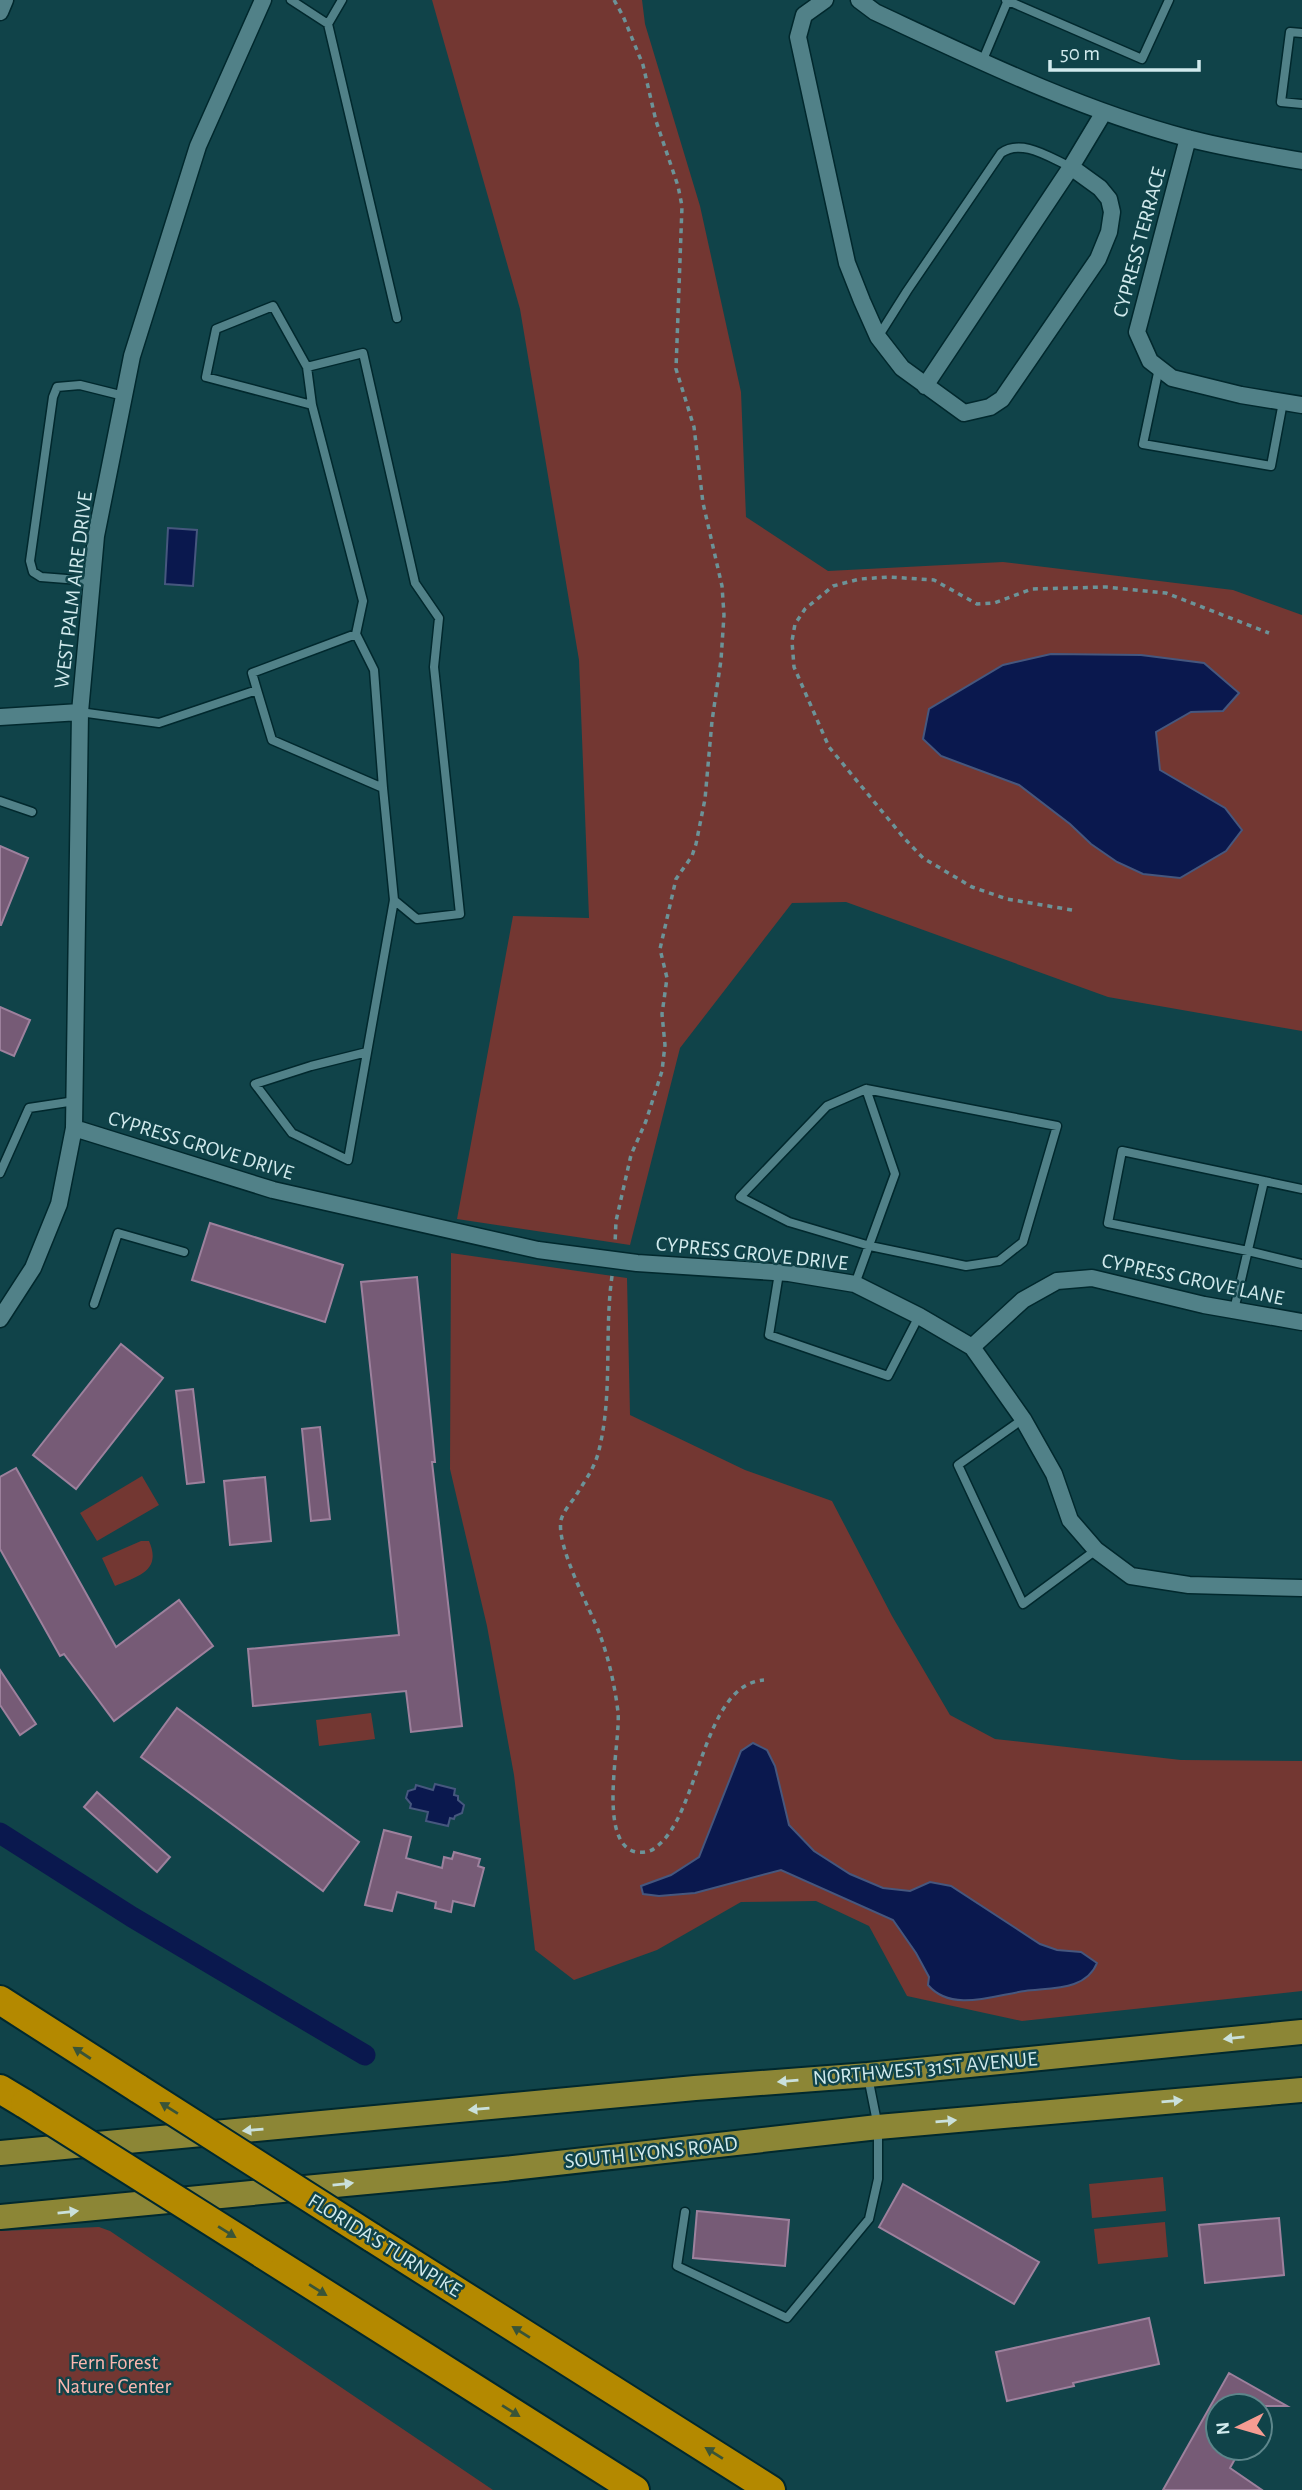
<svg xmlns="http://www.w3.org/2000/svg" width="1302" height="2490" font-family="'Alegreya Sans',sans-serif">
	<rect width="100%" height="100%" fill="#104349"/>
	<path fill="#733732" d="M432,0H642L645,24L700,206L741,392L746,517L828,571L1003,562L1233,590L1302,615V1031L1108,997L846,902L792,903L680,1048L630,1245L457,1219L513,916L589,918L579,660L520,309Z
		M451,1253L627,1278L630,1415L745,1470L832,1501L892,1616L950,1715L995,1739L1181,1760L1302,1761V1991L1022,2021L907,1996L869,1926L816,1901L741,1902L657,1950L574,1980L535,1950L514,1775L487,1626L450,1469Z
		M142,1476L159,1505L97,1541L80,1513Z
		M141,1541H149C162,1571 138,1576 115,1586L102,1558Z
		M371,1713L375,1739L319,1746L316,1720Z
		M1163,2177L1166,2211L1092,2218L1089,2184Z
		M1165,2222L1168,2257L1098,2264L1094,2229Z
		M99,2227L110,2231L493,2490H0V2231Z"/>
	<path fill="#0a184e" stroke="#46577e" stroke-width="2" d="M168,528L197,530L193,586L165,584Z
		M1051,654L1141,655L1204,663L1239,693L1223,711L1191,712L1156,732L1160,770L1225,808L1242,830L1226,851L1180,878L1143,874L1117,862L1091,844L1070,824L1019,785L941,756L923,739L929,709L1003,665Z
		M753,1743L767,1750L775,1766L789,1825L814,1851L850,1874L883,1888L910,1891L930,1882L951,1886L1040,1944L1057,1950L1081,1952L1097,1963C1093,1973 1085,1980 1074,1984C1060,1989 1041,1989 1025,1991C995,1995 952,2013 928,1985L929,1977L916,1953L893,1920L781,1870L695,1893L659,1896L643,1894L641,1886L671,1875L699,1857L741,1751Z
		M435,1784L455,1789L454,1795L458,1796V1800L464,1805L462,1813L455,1816L454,1819L450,1818L448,1826L426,1821L428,1812L410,1808L411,1804L406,1798L408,1791L415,1789L416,1785L433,1790Z"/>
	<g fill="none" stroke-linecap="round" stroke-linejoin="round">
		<path stroke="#0a184e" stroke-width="21" d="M0,1833L132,1917L365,2055"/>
	</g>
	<path fill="#765b76" stroke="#9d819d" stroke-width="2" d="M0,846L28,858L1,925H0Z
		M0,1007L30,1020L14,1056L0,1050Z
		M210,1223L343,1265L325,1322L192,1280Z
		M417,1277L435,1462H432L462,1726L411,1732L406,1691L253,1706L248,1649L399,1635L361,1282Z
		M121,1344L163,1378L76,1489L33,1455Z
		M193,1389L204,1482L187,1484L176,1391Z
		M320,1427L330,1519L311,1521L302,1429Z
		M16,1468L116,1647L179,1600L213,1646L114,1721L64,1654L60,1656L0,1549V1477Z
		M265,1477L271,1541L230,1545L224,1481Z
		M0,1670L36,1724L20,1735L0,1705Z
		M177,1708L359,1842L323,1891L141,1757Z
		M97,1792L170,1857L157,1872L84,1807Z
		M384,1830L411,1837L406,1858L442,1868L444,1857L452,1859L454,1852L480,1859L478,1866L484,1868L474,1906L453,1901L451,1912L435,1908L436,1902L397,1892L392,1911L365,1905Z
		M903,2184L1039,2262L1014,2304L879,2227Z
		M697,2211L789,2220L785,2266L693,2258Z
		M1279,2218L1284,2275L1205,2283L1199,2225Z
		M1149,2318L1159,2364L1073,2383L1074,2386L1007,2401L996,2352Z
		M1229,2373L1287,2406H1218V2448H1241L1230,2468L1262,2490H1163Z"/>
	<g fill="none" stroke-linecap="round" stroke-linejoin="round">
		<defs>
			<path id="service" d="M291,0L328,24L397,318
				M1006,0L1142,59L1169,0
				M328,24L342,0
				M1302,33L1290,32L1281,102L1302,104
				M982,62L1008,0
				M878,337L907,291L1001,153C1022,138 1050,158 1071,167
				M307,367L312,405
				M1159,368L1143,444L1271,466L1283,402
				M92,581L41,577L33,572L30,561L53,397L57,387L80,385L124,396
				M257,690L252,673L356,634
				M80,712L159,723L257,690L272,740L383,788L394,900L348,1160L292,1133L255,1084L311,1066L367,1052
				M383,788L374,670L356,634L363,601L312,405L206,377L216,329L273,306L307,367L363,353L415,583L439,618L434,667L460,914L417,919L394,900
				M0,801L32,812
				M0,1173L29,1108L75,1101
				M1264,1181L1122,1151L1108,1223L1248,1251L1302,1264
				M779,1273L769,1335L888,1376L919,1316
				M855,1284L895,1174L866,1089L1057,1126L1023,1242L999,1261L966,1266L870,1246L789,1222L740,1197L827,1106L866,1089
				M94,1304L118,1233L184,1252
				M1234,1310L1264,1181L1302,1189
				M1023,1419L958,1465L1023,1604L1096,1550
				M685,2212L677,2266L787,2318L869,2219L878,2179V2127L868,2077"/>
			<path id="minor" d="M825,0L804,15L798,37L847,263L862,301L878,337L902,368L964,413L990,407L1002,399L1098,259L1109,232L1112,212L1109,199L1100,188L1071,167
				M859,0L875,12C976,59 1078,109 1187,138C1224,148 1264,154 1302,161
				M0,12L5,0
				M1188,138L1137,332L1150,361L1172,378L1241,395L1302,405
				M925,386L1071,167L1104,112
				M0,717L80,712
				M74,1128L273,1190L538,1250L637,1263L789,1273L855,1284L919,1316L972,1347L1023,1419L1054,1474L1070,1520L1096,1550L1131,1576L1189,1585L1302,1588
				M0,1319L33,1268L59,1204L74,1128L80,712L96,536L132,356L198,146L263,0
				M972,1347L1023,1300L1057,1281L1092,1278L1204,1305L1302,1322"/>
			<path id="primary" d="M0,2153L695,2088L868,2075L1302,2032
				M0,2217L504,2169L878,2127L1302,2090"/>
			<path id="motorway" d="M0,2000L139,2089
				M0,2089L25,2104
				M371,2237L771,2490
				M261,2253L635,2490"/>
		</defs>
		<use href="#service" stroke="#01282d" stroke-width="11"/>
		<use href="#minor" stroke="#01282d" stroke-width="19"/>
		<use href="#primary" stroke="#01282d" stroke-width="28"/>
		<use href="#motorway" stroke="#01282d" stroke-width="32"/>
		<path stroke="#6c9398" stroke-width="3.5" stroke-dasharray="5 5" stroke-linecap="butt" d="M614,0L623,16L643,65L656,121L678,186L682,206L676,369L694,427L703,503L722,586L724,615L721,660L712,721L705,799L696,844L692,856L676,879L660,949L667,978L662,1014L665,1045L662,1071L646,1121L631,1155L616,1221L615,1244
			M1072,910L1007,899L972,887L923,858L904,838L829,747L794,667L792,641L795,624L805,609L833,586L860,579L889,577L934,580L977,604L994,603L1032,589L1106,587L1166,593L1269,633
			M612,1276C604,1333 613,1393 599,1450C595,1468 584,1482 575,1497C570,1504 563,1512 561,1520C556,1547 590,1608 600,1635C609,1659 615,1687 618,1712C621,1742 596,1843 636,1852C643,1853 651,1852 656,1847C700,1815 702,1684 764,1680"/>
		<use href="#service" stroke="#518188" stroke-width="8"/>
		<use href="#minor" stroke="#518188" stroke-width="16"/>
		<use href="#primary" stroke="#8c8636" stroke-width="24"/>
		<use href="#motorway" stroke="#b48900" stroke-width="28"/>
		<defs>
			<path id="motorway-bridge" d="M139,2089L371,2237
				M25,2104L261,2253"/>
		</defs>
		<use href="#motorway-bridge" stroke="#01282d" stroke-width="32" stroke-linecap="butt"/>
		<use href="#motorway-bridge" stroke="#b48900" stroke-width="28"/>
	</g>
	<defs><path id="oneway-solid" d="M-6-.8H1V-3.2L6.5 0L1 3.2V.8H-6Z" transform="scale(1.75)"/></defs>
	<g fill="#cae0db">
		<use href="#oneway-solid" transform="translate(1234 2038) rotate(174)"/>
		<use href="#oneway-solid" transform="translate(788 2081) rotate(175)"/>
		<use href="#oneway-solid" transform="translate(1172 2101) rotate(-5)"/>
		<use href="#oneway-solid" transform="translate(479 2109) rotate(175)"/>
		<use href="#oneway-solid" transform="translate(946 2121) rotate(-5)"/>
		<use href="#oneway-solid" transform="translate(253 2130) rotate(175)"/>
		<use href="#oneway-solid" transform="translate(343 2184) rotate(-6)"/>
		<use href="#oneway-solid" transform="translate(68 2212) rotate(-6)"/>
	</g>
	<g fill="#395437">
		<use href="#oneway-solid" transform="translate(82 2053) rotate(-147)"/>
		<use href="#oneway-solid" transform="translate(169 2108) rotate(-148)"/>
		<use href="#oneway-solid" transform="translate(227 2232) rotate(32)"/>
		<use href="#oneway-solid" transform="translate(318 2290) rotate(32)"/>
		<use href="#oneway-solid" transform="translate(521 2332) rotate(-148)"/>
		<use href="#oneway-solid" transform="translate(511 2411) rotate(32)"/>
		<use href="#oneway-solid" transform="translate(714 2453) rotate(-148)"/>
	</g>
	<g text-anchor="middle" stroke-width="5" stroke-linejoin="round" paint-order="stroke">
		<g font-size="21" fill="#d1eaed" stroke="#104349">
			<text transform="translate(1139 242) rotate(-75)" y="7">CYPRESS TERRACE</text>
			<text transform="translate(73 590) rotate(-83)" y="7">WEST PALM AIRE DRIVE</text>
			<text transform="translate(201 1145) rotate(17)" y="7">CYPRESS GROVE DRIVE</text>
			<text transform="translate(752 1253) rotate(6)" y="7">CYPRESS GROVE DRIVE</text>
			<text transform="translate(1193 1279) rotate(12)" y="7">CYPRESS GROVE LANE</text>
			<text transform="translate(925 2068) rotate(-5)" y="7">NORTHWEST 31ST AVENUE</text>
			<text transform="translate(651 2152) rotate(-6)" y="7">SOUTH LYONS ROAD</text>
			<text transform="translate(385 2245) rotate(32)" y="7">FLORIDA'S TURNPIKE</text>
		</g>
		<g font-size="21" fill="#fab7af" stroke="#104349">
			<text x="114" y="2369">Fern Forest<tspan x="114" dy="24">Nature Center</tspan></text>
		</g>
	</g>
	<g transform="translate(1239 2427) rotate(265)"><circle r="33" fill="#104349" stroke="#5d868b" stroke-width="2"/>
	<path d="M0-5L12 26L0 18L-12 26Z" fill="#f59c92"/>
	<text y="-10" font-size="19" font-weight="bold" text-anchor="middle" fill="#d1eaed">N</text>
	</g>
	<path d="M1050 60v10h149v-10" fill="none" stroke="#d1eaed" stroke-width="3.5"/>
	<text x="1060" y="60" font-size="21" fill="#d1eaed" stroke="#104349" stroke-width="5" paint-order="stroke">50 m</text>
</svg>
